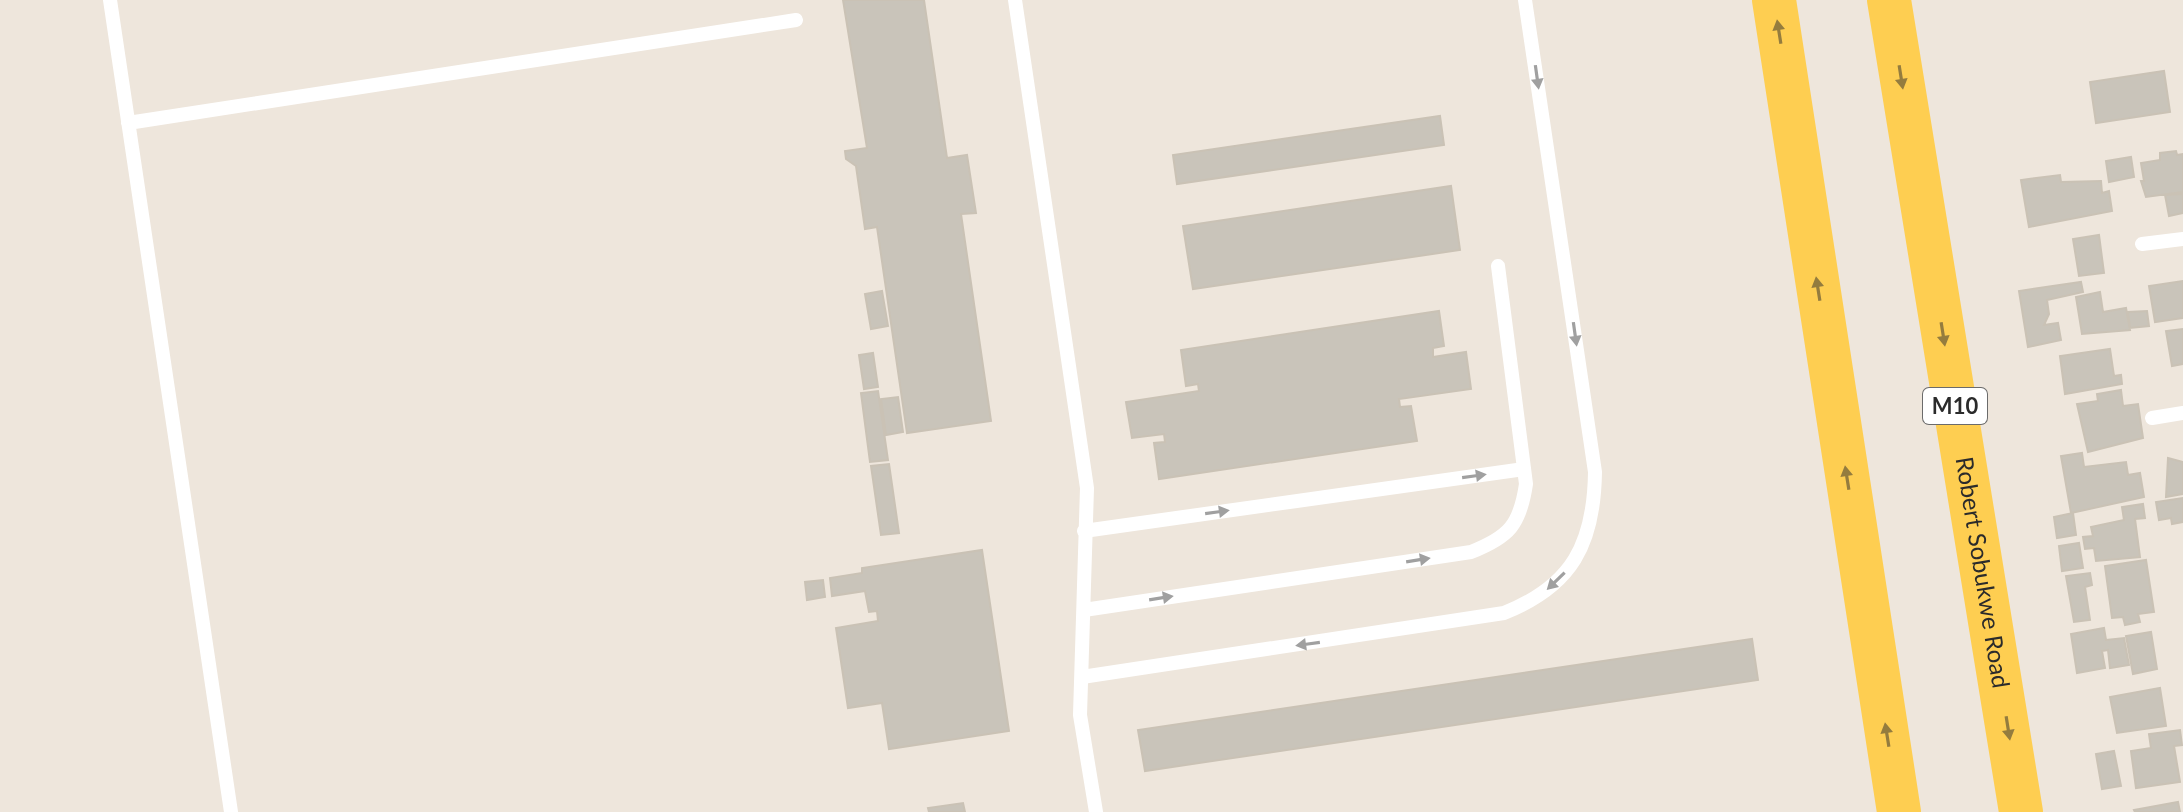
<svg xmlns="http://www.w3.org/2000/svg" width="2183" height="812" font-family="Lato,sans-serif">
	<rect width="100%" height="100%" fill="#eee6dc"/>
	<path fill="#c9c4ba" stroke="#cac2b5" stroke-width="2" d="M843,0H924L947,158L967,155L976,213L961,214L991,421L907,433L877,227L865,229L856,166L846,159L845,151L867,148Z
		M2164,71L2170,112L2096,123L2090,82Z
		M1440,116L1444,145L1177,184L1173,155Z
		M2176,151L2177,155L2183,154V192L2146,197L2141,181H2144L2141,163L2160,160V153Z
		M2131,157L2134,177L2109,182L2106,161Z
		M2060,175L2061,182L2101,181L2102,193L2109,191L2112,211L2029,227L2021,180Z
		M1451,186L1460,250L1193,289L1183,226Z
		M2183,194V213L2169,216L2165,195Z
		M2099,235L2104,273L2079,276L2073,239Z
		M2183,281V318L2155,322L2149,286Z
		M2081,282L2083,292L2047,300L2049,314L2044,325L2058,323L2061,340L2028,347L2019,291Z
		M882,291L888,326L871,329L865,294Z
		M2100,292L2103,312L2126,308L2130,330L2082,334L2076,297Z
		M1439,311L1444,346L1433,348V357L1466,352L1471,389L1399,399L1400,407L1411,406L1417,441L1159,479L1154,443L1165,442L1164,434L1132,438L1126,402L1199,391L1198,384L1186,386L1181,350Z
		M2147,311L2149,326L2130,328L2128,312Z
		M2183,329V364L2172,366L2166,331Z
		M2110,349L2114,376L2121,375L2122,384L2065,394L2060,356Z
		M873,353L878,387L864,389L859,355Z
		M2121,390L2123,406L2138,404L2143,438L2088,452L2077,404L2098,401L2097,394Z
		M878,391L888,460L870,462L861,393Z
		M898,397L903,432L886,435L881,399Z
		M2082,453L2084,467L2126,462L2128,475L2140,473L2144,497L2071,513L2061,456Z
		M2168,458L2183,462V494L2166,497Z
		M889,464L899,533L881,535L871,466Z
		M2183,498V522L2172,524L2171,518L2159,520L2156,502Z
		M2143,504L2145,518L2135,519L2140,557L2096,561L2094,548L2085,549L2083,537L2093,536L2091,527L2124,520L2122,507Z
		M2073,513L2076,535L2057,538L2054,517Z
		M2079,543L2083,568L2062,571L2059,546Z
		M982,550L1009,731L889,749L882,703L848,708L836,628L878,621L877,611L869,612L865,591L832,596L830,578L862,573V568Z
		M2146,560L2154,612L2138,614L2140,622L2125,625L2123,617L2112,618L2105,566Z
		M2090,573L2092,585L2085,587L2090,620L2074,622L2066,576Z
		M823,580L825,597L807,600L805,582Z
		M2104,628L2106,640L2124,638L2129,665L2110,668L2108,650L2102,651L2105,668L2077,673L2071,634Z
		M2151,632L2157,669L2133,674L2126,636Z
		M1752,639L1758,680L1145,771L1138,730Z
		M2160,688L2166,726L2117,733L2110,697Z
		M2180,730L2182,745L2174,746L2180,782L2136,788L2131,751L2151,748L2149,734Z
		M2114,751L2121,786L2102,789L2096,754Z
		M2178,802L2180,812H2135L2134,810Z
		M963,803L965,812H929L928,808Z"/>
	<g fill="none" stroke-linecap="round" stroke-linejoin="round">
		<path stroke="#fff" stroke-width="14" d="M110,0L231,812
			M1015,0L1087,488L1080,715L1096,812
			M128,123L796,20
			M2142,244L2183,239
			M2152,418L2183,413
			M1084,531L1524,469
			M1084,610L1471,552C1509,537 1520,525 1526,484L1498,266
			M1082,677L1504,613C1572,586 1594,544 1595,472L1525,0"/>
		<g stroke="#fece51" stroke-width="44">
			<path d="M1774,0L1899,812"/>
			<path id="s1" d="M1889,0L2021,812"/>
		</g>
	</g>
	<defs><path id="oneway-solid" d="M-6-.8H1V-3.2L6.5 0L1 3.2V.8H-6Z" transform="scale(2)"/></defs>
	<g fill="#947c3e">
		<use href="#oneway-solid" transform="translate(1779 32) rotate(-99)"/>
		<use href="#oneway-solid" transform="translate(1901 77) rotate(81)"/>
		<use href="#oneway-solid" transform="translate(1818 289) rotate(-99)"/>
		<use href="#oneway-solid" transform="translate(1943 334) rotate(81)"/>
		<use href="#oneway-solid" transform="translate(1847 478) rotate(-99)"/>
		<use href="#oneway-solid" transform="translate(2008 728) rotate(81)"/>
		<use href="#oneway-solid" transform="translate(1887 735) rotate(-99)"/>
	</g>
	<g fill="#a0a0a0">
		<use href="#oneway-solid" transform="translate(1537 77) rotate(82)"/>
		<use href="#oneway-solid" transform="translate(1575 334) rotate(82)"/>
		<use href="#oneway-solid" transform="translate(1474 476) rotate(-8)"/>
		<use href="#oneway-solid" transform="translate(1217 512) rotate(-8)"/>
		<use href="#oneway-solid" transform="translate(1418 560) rotate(-9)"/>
		<use href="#oneway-solid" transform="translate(1556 581) rotate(136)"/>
		<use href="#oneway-solid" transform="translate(1161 598) rotate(-9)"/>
		<use href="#oneway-solid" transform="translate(1308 644) rotate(172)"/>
	</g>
	<g text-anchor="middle" stroke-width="7" stroke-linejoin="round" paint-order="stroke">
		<rect fill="#fff" stroke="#6b6b6b" stroke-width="2" x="1923" y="388" width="64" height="36" rx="6"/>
		<g font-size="22" font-weight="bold" fill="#2b2b2b">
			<text x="1955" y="414">M10</text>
		</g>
		<g font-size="24" fill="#2b2b2b" stroke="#fff">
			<text dy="8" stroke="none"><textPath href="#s1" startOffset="580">Robert Sobukwe Road</textPath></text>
		</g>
	</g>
</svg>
